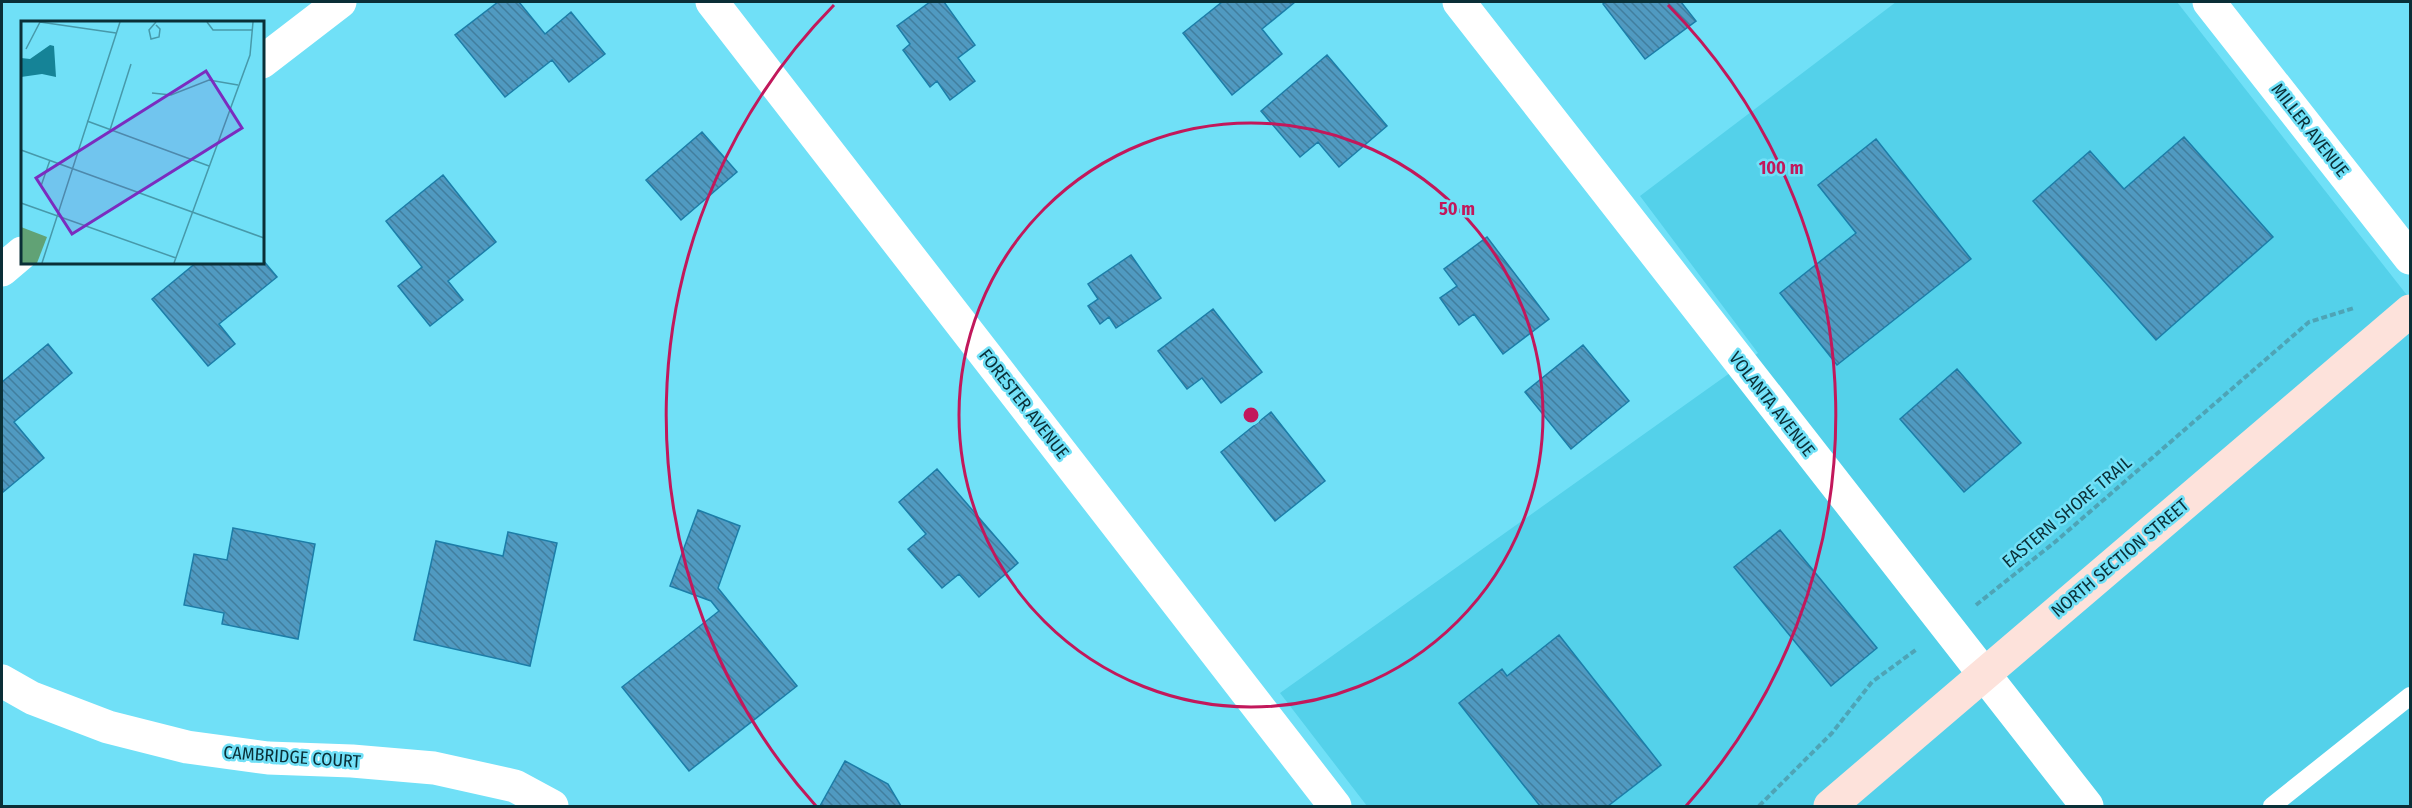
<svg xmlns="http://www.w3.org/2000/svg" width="2412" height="808" font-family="'Fira Sans Condensed',sans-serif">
	<defs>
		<pattern id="building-back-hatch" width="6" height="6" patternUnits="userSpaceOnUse" patternTransform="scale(1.5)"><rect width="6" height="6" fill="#509ac1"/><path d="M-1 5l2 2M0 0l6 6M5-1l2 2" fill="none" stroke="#417e9e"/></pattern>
	</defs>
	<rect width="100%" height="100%" fill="#70e0f7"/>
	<path fill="#54d1ea" d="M1896,2H2177L2410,299V806H1367L1280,693L1758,353L1640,196Z"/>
	<path fill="url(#building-back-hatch)" stroke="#1c7da8" stroke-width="1.5" d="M498,2H519L545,34L571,12L605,54L569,82L552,60L505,97L455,35Z
		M930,2H944L975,45L958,58L975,81L950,100L937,81L930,87L903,50L910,44L897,26Z
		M1222,2H1295L1262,29L1282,54L1232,95L1183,33Z
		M1606,2H1681L1696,21L1645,59L1603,4Z
		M1327,55L1387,126L1339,167L1318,142L1300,157L1261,111Z
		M702,132L737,172L681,220L646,180Z
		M2184,137L2273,237L2156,340L2033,201L2090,151L2124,189Z
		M1876,139L1971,259L1837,365L1780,293L1856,233L1818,185Z
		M443,175L496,242L448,281L463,300L430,326L398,286L422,267L386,221Z
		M1487,237L1549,319L1503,354L1474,314L1459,325L1440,298L1457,286L1444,269Z
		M1131,255L1161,298L1116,328L1109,317L1100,324L1088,306L1098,299L1088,284Z
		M262,259L277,277L219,324L235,344L208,366L152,299L197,262H262Z
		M1213,309L1262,372L1221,403L1202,378L1187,389L1158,351Z
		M48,344L72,373L14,422L44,458L2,493V382Z
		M1583,345L1629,401L1571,449L1525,392Z
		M1957,369L2021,443L1964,492L1900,419Z
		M1271,412L1325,481L1275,521L1221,452Z
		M937,469L1018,563L979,597L959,574L942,588L908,549L926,534L899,502Z
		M698,510L740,526L718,588L797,686L689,771L622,687L719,611L711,601L670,586Z
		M233,528L315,544L298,639L222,624L224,613L184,605L194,554L227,560Z
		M1780,530L1877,648L1831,686L1734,567Z
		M508,532L557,543L530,666L414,640L436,541L503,556Z
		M1559,635L1661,765L1608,806H1540L1459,703L1502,669L1507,676Z
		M845,761L888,784L901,806H820Z"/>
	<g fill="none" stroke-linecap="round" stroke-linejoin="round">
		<path stroke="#4ea4b6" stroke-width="4" stroke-dasharray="6 3" stroke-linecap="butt" d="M1976,605L2055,542L2309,322L2354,308
			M1759,806L1832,733L1872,682L1917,649"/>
		<path stroke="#fff" stroke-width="18" d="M2272,806L2410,696"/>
		<path stroke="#fff" stroke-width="33" d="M712,2L1335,806
			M1459,2L2087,806
			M2209,2L2410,258
			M262,62L340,2
			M2,270L22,253
			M2,681L32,698L108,727L187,747L268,758L352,761L434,768L515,786L552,806"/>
		<path stroke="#fde2db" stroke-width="33" d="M1830,806L2410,311"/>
	</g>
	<g fill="none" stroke="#c2185b" stroke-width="3">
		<circle cx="1251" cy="415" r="292"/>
		<path d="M816 806A585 585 0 0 1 834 5M1668 5A585 585 0 0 1 1686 806"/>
	</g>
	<g text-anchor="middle" stroke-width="5" stroke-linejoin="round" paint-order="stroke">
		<g font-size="18" fill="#0a2f37" stroke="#70e0f7">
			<text transform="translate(2310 130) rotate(52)" y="6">MILLER AVENUE</text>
			<text transform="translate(1024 404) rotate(52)" y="6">FORESTER AVENUE</text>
			<text transform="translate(1772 404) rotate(52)" y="6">VOLANTA AVENUE</text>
			<text transform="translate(2067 512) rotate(-40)" y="6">EASTERN SHORE TRAIL</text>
			<text transform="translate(2120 558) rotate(-40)" y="6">NORTH SECTION STREET</text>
			<text transform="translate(292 757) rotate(4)" y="6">CAMBRIDGE COURT</text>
		</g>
	</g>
	<g transform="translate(21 21)">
		<rect width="243" height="243" fill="#70e0f7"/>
		<path d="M0,206L26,216L16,242H0Z" fill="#61a275"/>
		<path d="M29,24L33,25L35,56L21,53L0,56V37L9,38Z" fill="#158397"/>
		<path fill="none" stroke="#4799aa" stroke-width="1.5" d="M19,1L95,12M186,1L192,9H232M135,4L139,8L138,16L130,18L128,9L135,1M5,28L19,1M131,72L150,74L188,59L217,64M66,100L188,145M89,109L110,43M0,129L243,217M20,165L29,139M0,182L155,237M21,242L99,1M153,242L229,34L232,1"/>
		<path fill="#7b2cbf" fill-opacity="0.15" stroke="#7b2cbf" stroke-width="3" d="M185,50L221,107L51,213L15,157Z"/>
		<rect width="243" height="243" fill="none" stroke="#0a2f37" stroke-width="3"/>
	</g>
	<circle cx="1251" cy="415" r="9" fill="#c2185b" stroke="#70e0f7" stroke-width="3"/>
	<g font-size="18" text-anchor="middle" font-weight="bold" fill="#c2185b" stroke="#70e0f7" stroke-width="5" stroke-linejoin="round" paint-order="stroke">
		<text x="1781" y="174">100 m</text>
		<text x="1457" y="215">50 m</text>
	</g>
	<rect width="2412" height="808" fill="none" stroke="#0a2f37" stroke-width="6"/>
</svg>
